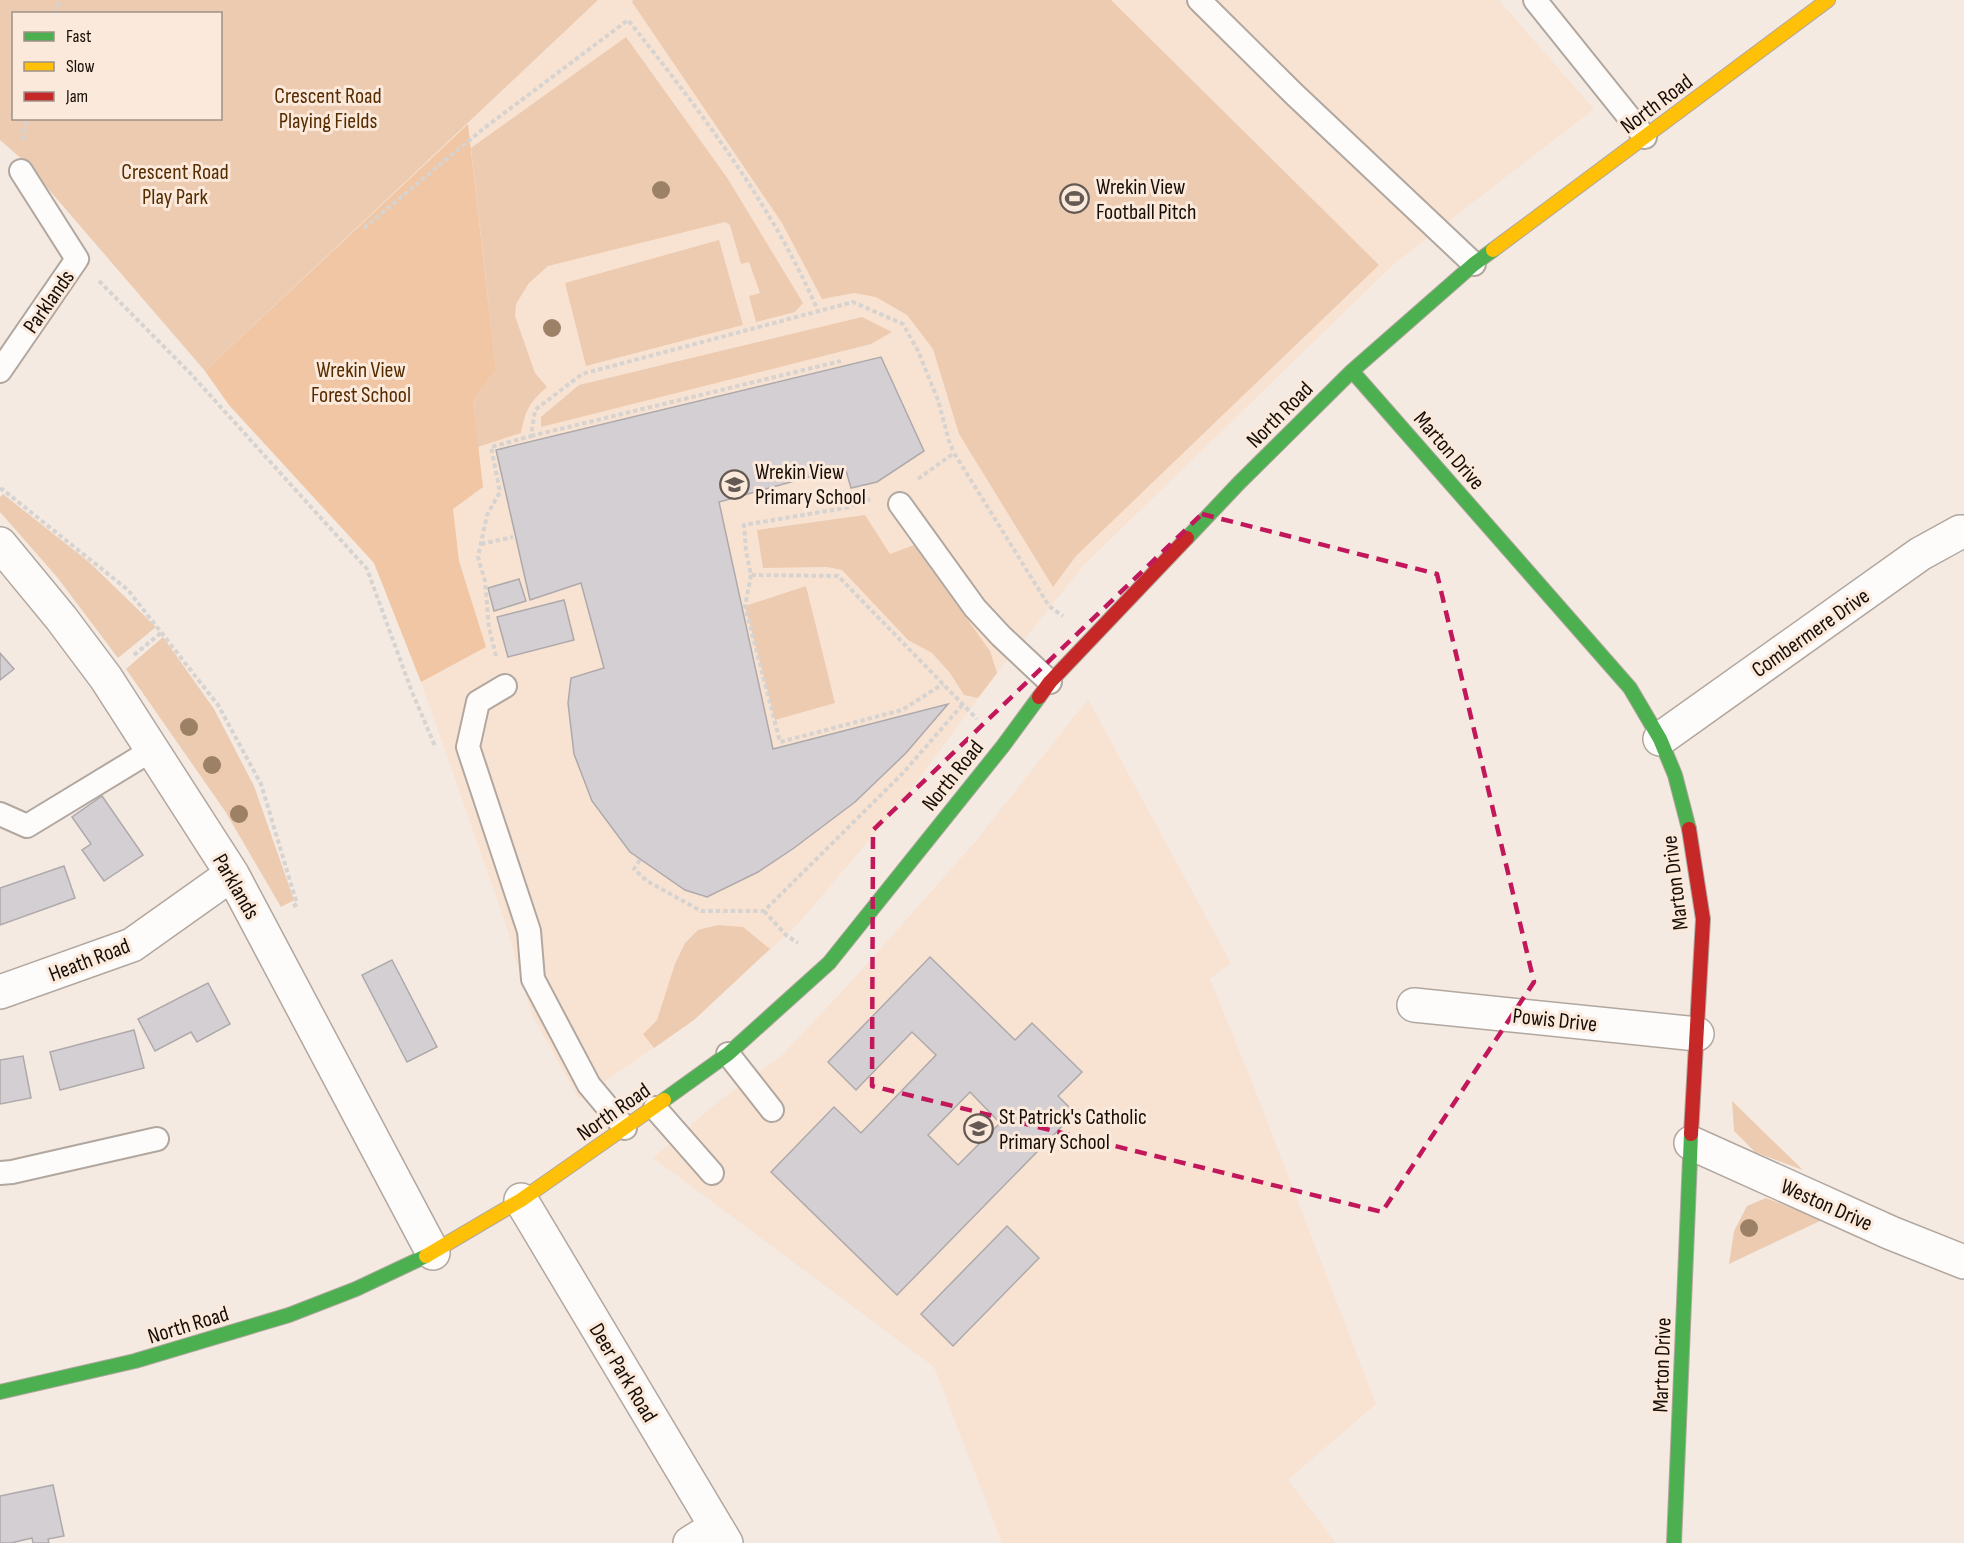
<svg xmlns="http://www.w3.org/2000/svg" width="1964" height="1543" font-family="'Sofia Sans Condensed',sans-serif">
	<rect width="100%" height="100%" fill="#f4eae2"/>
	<path fill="#f8e3d3" d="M598,0H1499L1594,109L1395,263L1085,564L997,673L904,799L799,923L694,1020L579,1099L532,1015L506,925L421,682L374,563L229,405L205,372Z
		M1088,699L1231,963L1210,979L1252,1082L1376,1404L1288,1480L1336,1543H1002L934,1367L653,1158L720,1100L781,1056L849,984L975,842Z"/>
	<path fill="#edcbb0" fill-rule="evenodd" d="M0,0H598L205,371L25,162L0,140ZM14,14H220V118H14Z
		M633,0H1111L1379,265L1076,556L1053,587L959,434L933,349L907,315L876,297L854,293L822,299L782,223L632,2Z
		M626,37L728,179L803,303L795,312L756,322L749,296L760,293L749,262L741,264L730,225L725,222L548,266L529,283L516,304L515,316L535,373L547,387C529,403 526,409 521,433L478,447L473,400L496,370L471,148Z
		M719,240L743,325L586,366L565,283Z
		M862,317L892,332L871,344L541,427V417L579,385Z
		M3,494L89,562L156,627L118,658L57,577L0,512V497Z
		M865,515L890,554L914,545L990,651L997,673L978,698L964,695L950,673L932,653L908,640L842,570L827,567L763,568L757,530Z
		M806,586L835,703L775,720L745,606Z
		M163,637L214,709L254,786L294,900L281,907L225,811L126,669Z
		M718,925L743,927L770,949L694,1020L654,1048L643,1034L657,1020L675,964L685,943L698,930Z
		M1732,1101L1803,1170L1755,1152L1734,1131Z
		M1766,1198L1822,1220L1729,1264L1734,1231L1747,1206Z"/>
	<path fill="#f0c6a4" d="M468,124L496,370L473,400L483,487L453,509L459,561L486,647L421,682L374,563L229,405L205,371Z"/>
	<path fill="#d4cfd2" stroke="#aea9ab" stroke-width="1.5" fill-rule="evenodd" d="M881,357L924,451L877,482L851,488L845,467L719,502L773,749L948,704L906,753L855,802L794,848L758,872L707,897L685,890L630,852L592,801L574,754L568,703L571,678L604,668L581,583L530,600L496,450Z
		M519,579L526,601L494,611L488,588Z
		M564,600L574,640L508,657L497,617Z
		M0,653L14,669L0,680Z
		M102,796L143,855L104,881L82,850L91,844L72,817Z
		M64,866L75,898L0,925V888Z
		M930,957L1015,1040L1032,1023L1082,1072L1058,1096L1075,1113L897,1295L771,1172L834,1107L861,1133L936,1055L912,1032L856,1090L828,1062ZM970,1092L1000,1123L958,1165L928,1135Z
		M392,960L437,1047L407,1062L362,975Z
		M208,983L230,1024L197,1042L191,1032L155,1051L138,1019Z
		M134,1030L144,1068L60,1090L50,1052Z
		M23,1056L31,1098L0,1104V1060Z
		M1007,1226L1039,1258L953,1346L921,1314Z
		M53,1485L64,1536L48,1539L49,1543H33L32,1538L11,1543H0V1496Z"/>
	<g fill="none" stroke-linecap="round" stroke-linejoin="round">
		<defs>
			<path id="lane" d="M1199,0L1294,94L1474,264
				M1535,0L1645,137
				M0,371L77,259L21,171
				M900,504L975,608L1001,636L1050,682
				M505,686L478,702L468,747L529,931L533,979L589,1085L625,1128
				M0,814L27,826L152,750
				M728,1054L772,1110
				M655,1108L712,1173
				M0,1173L12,1172L157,1139"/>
			<path id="street" d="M0,544L61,618L106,678L232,874L433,1253
				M1660,739L1920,554L1960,532H1964
				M0,992L132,945L232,874
				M1414,1005L1697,1034
				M1691,1143L1891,1233L1964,1262
				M521,1200L726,1543
				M690,1543L716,1527"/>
			<path id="fast" d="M1352,371L1630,688L1660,739L1675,775L1689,829
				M1187,538L1239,483L1352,371L1474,264L1493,250
				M664,1100L728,1054L829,963L1003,746L1039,697
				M0,1392L135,1361L289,1315L356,1289L426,1256
				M1674,1543L1691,1134"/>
			<path id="slow" d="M1493,250L1828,0
				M426,1256L521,1200L664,1100"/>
			<path id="jam" d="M1039,697L1050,682L1187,538
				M1689,829L1703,919L1691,1134"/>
		</defs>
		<use href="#lane" stroke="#b1a79f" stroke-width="26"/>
		<use href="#street" stroke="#b1a79f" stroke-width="36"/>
		<use href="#fast" stroke="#b1a79f" stroke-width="16"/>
		<use href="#slow" stroke="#b1a79f" stroke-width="16"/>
		<use href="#jam" stroke="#b1a79f" stroke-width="16"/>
		<path stroke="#d6d3d0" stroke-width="4" stroke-dasharray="4.5 3" stroke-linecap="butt" d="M56,14L60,0
			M25,140L23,136L27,118
			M364,228L483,129L628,20C699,109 773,206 818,311
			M99,281L190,373L367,569L412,692L435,746
			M531,436L841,361
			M918,479L954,453L1049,606L1063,616
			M0,490L2,489L128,590L218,705L261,784L297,904L291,908
			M870,499L845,508L744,525L746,551L751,575L838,576L977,719
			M481,544L513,537
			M751,575L745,606L780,742L902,710L943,684
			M134,655L162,632
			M496,656L489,628L485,581L478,557L487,515L500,492L491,447L531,436L535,410L582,374L853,302L903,324L918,351L938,400L949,441L954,453
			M640,860L634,869L647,881L701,911H764L903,773L963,704
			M764,911L786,935L798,943"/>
		<use href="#lane" stroke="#fdfcfb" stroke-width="22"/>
		<use href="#street" stroke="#fdfcfb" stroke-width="33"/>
		<use href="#fast" stroke="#4caf50" stroke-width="14"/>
		<use href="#slow" stroke="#ffc107" stroke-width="14"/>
		<use href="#jam" stroke="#c62828" stroke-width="14"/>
	</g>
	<g fill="#9d8166">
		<circle cx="661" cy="190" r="9"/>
		<circle cx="552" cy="328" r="9"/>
		<circle cx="189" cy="727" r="9"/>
		<circle cx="212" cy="765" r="9"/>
		<circle cx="239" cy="814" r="9"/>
		<circle cx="1749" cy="1228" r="9"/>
	</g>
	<path fill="none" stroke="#c2185b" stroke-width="4.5" stroke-dasharray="12 8" stroke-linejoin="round" d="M1202,514L1437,574L1534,982L1382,1212L872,1086L873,830Z"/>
	<defs>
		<symbol id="stadium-ring" viewBox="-11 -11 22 22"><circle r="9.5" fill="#fbe9db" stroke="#645a53" stroke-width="1.5"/><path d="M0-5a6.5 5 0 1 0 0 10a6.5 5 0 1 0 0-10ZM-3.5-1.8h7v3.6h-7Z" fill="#645a53"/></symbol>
		<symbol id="school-ring" viewBox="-11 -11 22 22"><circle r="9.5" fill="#fbe9db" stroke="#645a53" stroke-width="1.5"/><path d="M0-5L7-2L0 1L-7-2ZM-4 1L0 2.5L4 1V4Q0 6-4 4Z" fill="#645a53"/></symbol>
	</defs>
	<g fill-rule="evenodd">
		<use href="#stadium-ring" x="1058" y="182" width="33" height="33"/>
		<use href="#school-ring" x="718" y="468" width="33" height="33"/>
		<use href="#school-ring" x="962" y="1112" width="33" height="33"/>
	</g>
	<g text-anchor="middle" stroke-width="6" stroke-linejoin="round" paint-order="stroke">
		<g font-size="22" fill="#552b00" stroke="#fbe9db">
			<text x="328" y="103">Crescent Road<tspan x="328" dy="25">Playing Fields</tspan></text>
			<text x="175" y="179">Crescent Road<tspan x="175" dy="25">Play Park</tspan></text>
			<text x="361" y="377">Wrekin View<tspan x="361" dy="25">Forest School</tspan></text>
		</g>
		<g font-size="22" fill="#160d06" stroke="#fbe9db">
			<text transform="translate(1656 103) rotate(-37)" y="8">North Road</text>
			<text transform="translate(48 301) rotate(-55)" y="8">Parklands</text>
			<text transform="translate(1279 414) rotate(-45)" y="8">North Road</text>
			<text transform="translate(1450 450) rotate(49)" y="8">Marton Drive</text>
			<text transform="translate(1810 632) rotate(-35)" y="8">Combermere Drive</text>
			<text transform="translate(952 775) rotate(-51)" y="8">North Road</text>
			<text transform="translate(1674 883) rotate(-97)" y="8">Marton Drive</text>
			<text transform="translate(237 886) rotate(60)" y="8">Parklands</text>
			<text transform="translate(89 959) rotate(-21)" y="8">Heath Road</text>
			<text transform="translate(1555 1019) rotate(6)" y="8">Powis Drive</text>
			<text transform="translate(613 1111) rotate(-35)" y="8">North Road</text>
			<text transform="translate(1827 1204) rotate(24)" y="8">Weston Drive</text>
			<text transform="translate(188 1324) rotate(-17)" y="8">North Road</text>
			<text transform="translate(1661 1365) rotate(-88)" y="8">Marton Drive</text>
			<text transform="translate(624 1372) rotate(59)" y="8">Deer Park Road</text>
		</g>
		<g font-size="22" fill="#160d06" stroke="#fbe9db" text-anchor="start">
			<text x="1096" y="194">Wrekin View<tspan x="1096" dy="25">Football Pitch</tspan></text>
			<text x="755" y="479">Wrekin View<tspan x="755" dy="25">Primary School</tspan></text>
			<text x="999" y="1124">St Patrick's Catholic<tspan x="999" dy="25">Primary School</tspan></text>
		</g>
	</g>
	<rect x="12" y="12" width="210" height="108" fill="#fbe9db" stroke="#9f9186" stroke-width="1.5"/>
	<rect x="24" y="32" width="30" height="9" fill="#4caf50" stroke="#9f9186" stroke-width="1.5"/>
	<text x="66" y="42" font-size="18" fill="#160d06">Fast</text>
	<rect x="24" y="62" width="30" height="9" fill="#ffc107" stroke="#9f9186" stroke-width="1.5"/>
	<text x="66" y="72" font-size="18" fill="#160d06">Slow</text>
	<rect x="24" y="92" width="30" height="9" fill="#c62828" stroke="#9f9186" stroke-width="1.5"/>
	<text x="66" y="102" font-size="18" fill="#160d06">Jam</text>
</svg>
